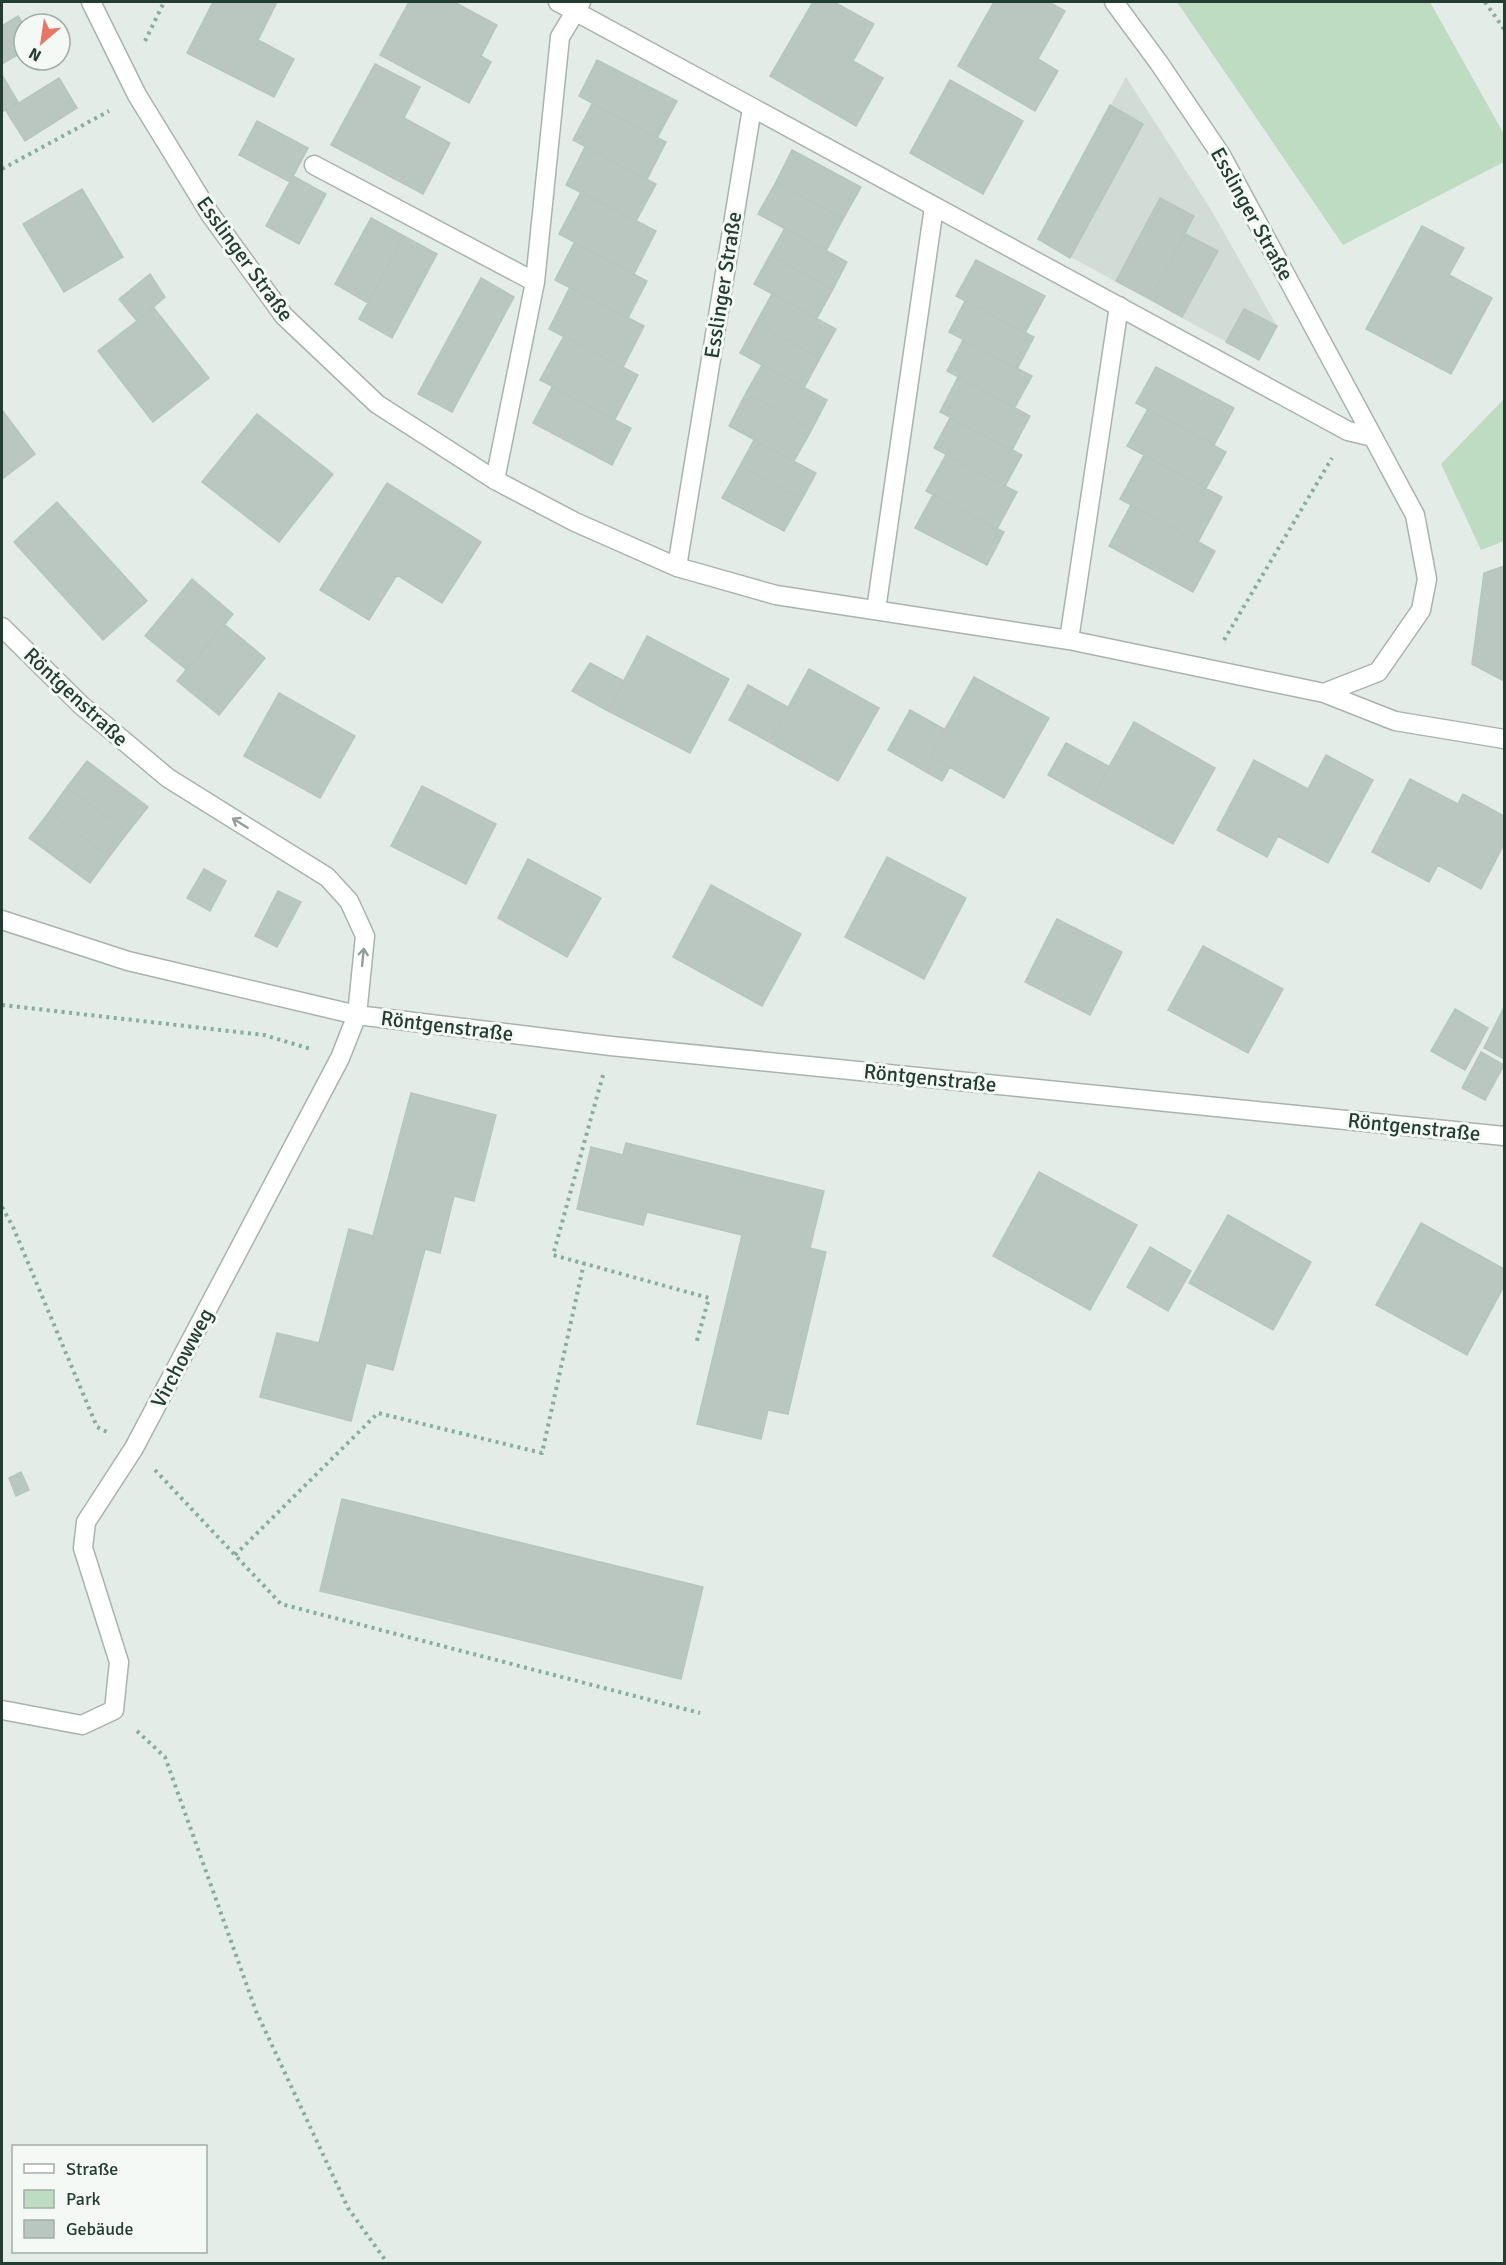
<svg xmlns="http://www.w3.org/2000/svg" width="1506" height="2265" font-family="Signika,sans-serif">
	<rect width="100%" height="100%" fill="#e4ece7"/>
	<path fill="#d2dcd6" d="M1126,77L1210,208L1277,326L1259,360L1038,239Z"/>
	<path fill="#bedcc2" d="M1177,2H1430L1504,134V162L1343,245Z
		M1504,399V541L1481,550L1441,464Z"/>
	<path fill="#b9c7c0" stroke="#b6c6be" stroke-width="1.5" d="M213,2H277L258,40L294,59L274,97L187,53Z
		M409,2H454L497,25L481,56L491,62L469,103L380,55Z
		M813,2H834L874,24L853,61L883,78L856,126L770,76Z
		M994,2H1049L1065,11L1038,59L1058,71L1035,111L958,66Z
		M18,16L24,25V51L2,64V26Z
		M597,60L677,101L657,138L579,96Z
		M375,64L420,87L404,118L450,143L423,194L331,145Z
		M2,75L18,102L2,112Z
		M59,78L77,108L25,141L6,111Z
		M950,80L1023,121L983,194L910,153Z
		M592,104L666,142L647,179L573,140Z
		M1110,105L1143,124L1070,258L1038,239Z
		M257,121L308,148L290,182L239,155Z
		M585,147L656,184L636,221L566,185Z
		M792,150L861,187L843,219L776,182Z
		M293,176L326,194L299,244L266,226Z
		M776,182L843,219L826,251L758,214Z
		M82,189L123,257L64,292L23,224Z
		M581,192L656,231L634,274L559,234Z
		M1160,198L1194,216L1150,299L1116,281Z
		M371,218L404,236L368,303L335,284Z
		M1422,226L1464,248L1449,275L1492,298L1451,374L1366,329Z
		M785,228L847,262L833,289L770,255Z
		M1185,234L1218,251L1182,317L1150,299Z
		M404,236L437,254L392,338L359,319Z
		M574,243L647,281L628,318L555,280Z
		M770,255L833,289L817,318L754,284Z
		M976,260L1045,296L1025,333L956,296Z
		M150,274L165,297L137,321L119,299Z
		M481,278L514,297L452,412L418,394Z
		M570,287L644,326L623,367L549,329Z
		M772,294L836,329L820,358L756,323Z
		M965,301L1034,337L1017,369L949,332Z
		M154,308L209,378L153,422L98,351Z
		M1244,309L1277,326L1259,360L1226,342Z
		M756,323L820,358L804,388L740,353Z
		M564,336L638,375L615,419L540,380Z
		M963,340L1032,376L1015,407L947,371Z
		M762,365L827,400L812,429L746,393Z
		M1156,367L1234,408L1214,445L1136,403Z
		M958,377L1030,416L1012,450L940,412Z
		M552,387L631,428L612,465L533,423Z
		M746,393L812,429L794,461L729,426Z
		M1148,409L1226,452L1206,488L1127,446Z
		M2,410L35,454L2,479Z
		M257,414L333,474L279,542L202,482Z
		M950,418L1022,455L1005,486L934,448Z
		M754,440L816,473L802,499L740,466Z
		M946,455L1017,492L997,529L926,491Z
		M1144,455L1222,497L1198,542L1120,499Z
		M740,466L802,499L784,531L722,498Z
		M387,483L481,542L442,603L397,575L369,620L320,590Z
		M933,495L1004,532L987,565L915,528Z
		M57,502L147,601L103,640L14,542Z
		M1131,505L1215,551L1193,592L1109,546Z
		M1504,566V681L1472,664L1484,573Z
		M192,579L233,614L187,670L145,636Z
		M224,624L265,658L219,715L177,681Z
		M647,636L729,679L690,753L608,711Z
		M590,663L624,681L608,711L572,691Z
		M809,669L879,708L838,781L769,742Z
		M974,677L1049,718L1004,798L930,756Z
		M748,685L788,707L769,742L729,720Z
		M279,693L355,736L320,798L244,756Z
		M910,710L944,729L930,756L950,767L942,781L888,750Z
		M1134,722L1215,768L1173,844L1091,799Z
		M1066,743L1110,767L1091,799L1048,775Z
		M1326,755L1373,780L1328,863L1278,836L1267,857L1217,830L1254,760L1308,789Z
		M87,761L148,807L128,832L67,787Z
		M1410,779L1458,804L1463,794L1504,816V844L1481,889L1438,865L1429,882L1372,852Z
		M422,786L496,824L466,884L391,846Z
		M67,787L128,832L109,857L49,812Z
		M49,812L109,857L90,883L29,838Z
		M887,857L966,898L924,979L845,937Z
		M528,859L601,898L567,957L498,918Z
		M204,869L226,881L210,911L187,898Z
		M711,885L801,934L762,1006L673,957Z
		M278,891L301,902L277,947L255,936Z
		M1057,919L1122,952L1090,1015L1025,982Z
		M1203,946L1283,989L1248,1053L1168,1010Z
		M1504,1007V1059L1484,1048Z
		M1455,1009L1488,1028L1465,1070L1431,1051Z
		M1481,1052L1504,1065L1485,1100L1462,1088Z
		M411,1093L496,1115L474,1201L454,1196L440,1253L425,1249L393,1370L366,1363L351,1421L260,1397L277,1333L319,1343L349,1229L373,1236Z
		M626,1143L824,1191L810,1248L826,1252L788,1414L768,1410L761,1439L697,1424L742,1235L647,1212L643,1225L577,1209L591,1147L623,1155Z
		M1039,1172L1137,1225L1090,1310L993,1256Z
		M1228,1215L1311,1262L1273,1330L1189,1283Z
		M1421,1223L1504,1269V1286L1467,1355L1376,1305Z
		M1150,1247L1191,1271L1168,1311L1127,1287Z
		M21,1472L29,1490L16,1496L9,1478Z
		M342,1499L703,1587L681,1679L320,1591Z"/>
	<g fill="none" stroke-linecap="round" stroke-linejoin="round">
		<defs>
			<path id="minor" d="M91,2L137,95L210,214L284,316L377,404L495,480L575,522L677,567L776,595L1069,640L1324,693L1378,672L1421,610L1427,579L1415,515L1221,155L1159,63L1114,2
				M558,2L1348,431L1373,437
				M314,165L535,282
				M495,480L535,282L560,37L581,2
				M677,567L752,108
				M876,610L934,207
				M2,627L81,705L168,778L327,877L349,901L365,936L357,1015L340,1058L134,1448L86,1522L83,1548L119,1662L114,1710L82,1725L2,1710
				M1069,640L1119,306
				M1324,693L1395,721L1504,739
				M2,920L128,961L357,1015L611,1046L1504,1136"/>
		</defs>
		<use href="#minor" stroke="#a7b4ad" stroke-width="21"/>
		<path stroke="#86ae9d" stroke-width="4" stroke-dasharray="3 4.5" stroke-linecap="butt" d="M1485,2L1504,29
			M145,41L164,2
			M2,169L109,111
			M1224,640L1332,458
			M2,1005L264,1035L311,1049
			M603,1075L553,1255L709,1298L696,1344
			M2,1207L13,1227L97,1427L107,1432
			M155,1470L281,1604L700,1713
			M235,1555L378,1413L542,1453L584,1263
			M137,1731L165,1757L256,2011L348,2208L388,2264"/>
		<use href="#minor" stroke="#fff" stroke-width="18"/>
	</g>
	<defs><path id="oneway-shaft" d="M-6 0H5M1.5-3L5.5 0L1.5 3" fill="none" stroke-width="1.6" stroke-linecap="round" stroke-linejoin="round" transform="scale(1.5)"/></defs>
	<g stroke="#929e99">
		<use href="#oneway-shaft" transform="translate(240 823) rotate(-148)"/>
		<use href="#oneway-shaft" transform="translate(363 957) rotate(-84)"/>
	</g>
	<g text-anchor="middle" stroke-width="6" stroke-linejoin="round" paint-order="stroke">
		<g font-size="21" fill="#243d33" stroke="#f4f9f6">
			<text transform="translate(1252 214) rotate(61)" y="7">Esslinger Straße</text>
			<text transform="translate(245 259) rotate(54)" y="7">Esslinger Straße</text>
			<text transform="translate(723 285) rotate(-81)" y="7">Esslinger Straße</text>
			<text transform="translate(76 697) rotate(43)" y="7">Röntgenstraße</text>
			<text transform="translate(447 1026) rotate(7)" y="7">Röntgenstraße</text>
			<text transform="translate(930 1078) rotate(6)" y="7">Röntgenstraße</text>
			<text transform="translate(1414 1127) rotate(6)" y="7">Röntgenstraße</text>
			<text transform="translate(182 1358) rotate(-62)" y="7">Virchowweg</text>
		</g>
	</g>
	<rect width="1506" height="2265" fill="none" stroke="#243d33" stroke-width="6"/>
	<rect x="12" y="2145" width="195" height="108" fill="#f4f9f6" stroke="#a1aea8" stroke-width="1.5"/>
	<rect x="24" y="2164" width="30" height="9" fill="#ffffff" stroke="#a1aea8" stroke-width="1.5"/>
	<text x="66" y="2175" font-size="18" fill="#243d33">Straße</text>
	<rect x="24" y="2190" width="30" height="18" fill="#bedcc2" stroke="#a1aea8" stroke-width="1.5"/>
	<text x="66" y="2205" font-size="18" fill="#243d33">Park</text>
	<rect x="24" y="2220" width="30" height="18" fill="#b9c7c0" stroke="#a1aea8" stroke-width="1.5"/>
	<text x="66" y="2235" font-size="18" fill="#243d33">Gebäude</text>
	<g transform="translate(42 42) rotate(209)"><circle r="28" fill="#f4f9f6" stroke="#a1aea8" stroke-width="1.5"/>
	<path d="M0-4.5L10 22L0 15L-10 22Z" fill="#ea7564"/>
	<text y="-9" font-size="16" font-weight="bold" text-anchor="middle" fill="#243d33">N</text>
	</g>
</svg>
